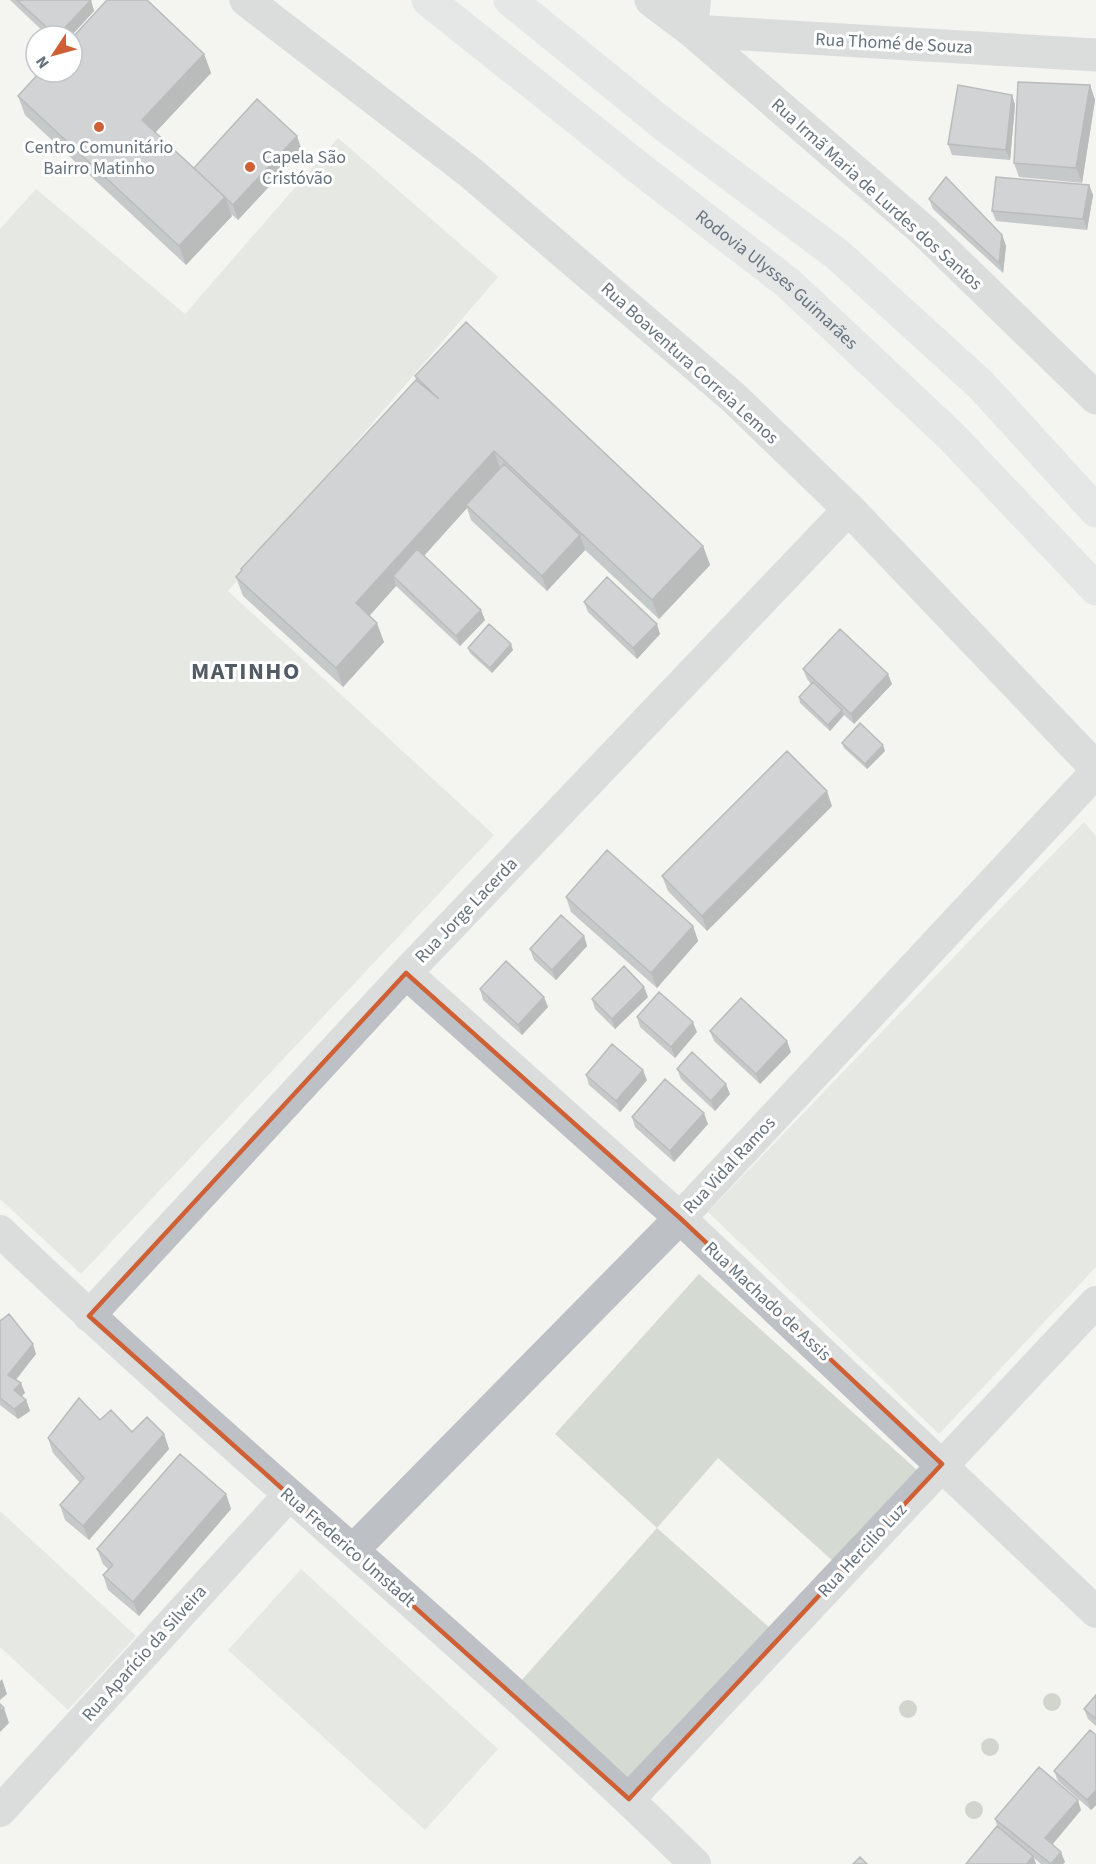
<svg xmlns="http://www.w3.org/2000/svg" width="1096" height="1864" font-family="'Source Sans 3',sans-serif">
	<rect width="100%" height="100%" fill="#f4f4f0"/>
	<path fill="#d5dad2" d="M338,138L498,277L228,591L494,835L81,1274L0,1199V229L36,189L185,314Z
		M1084,822L1096,836V1267L939,1434L708,1212Z
		M699,1274L917,1470L834,1562L718,1458L657,1528L770,1628L633,1783L520,1682L657,1528L555,1434Z
		M0,1511L136,1636L68,1710L0,1647Z
		M301,1569L498,1749L425,1830L228,1650Z"/>
	<g fill="none" stroke-linecap="round" stroke-linejoin="round">
		<path stroke="#bdc0c4" stroke-width="32" d="M692,31L695,0
			M406,973L680,1218L1096,1612
			M0,1231C226,1448 472,1645 695,1864
			M89,1316L406,973L849,509
			M353,1550L680,1218L1096,772
			M629,1799L1096,1302
			M0,1811L289,1495"/>
		<path stroke="#bdc0c4" stroke-width="33" d="M246,0L471,173L734,398L849,509L1096,768
			M651,0L692,31L924,231L1096,398
			M692,31L1096,55"/>
		<g stroke="#d3d7db" stroke-width="33">
			<path id="s1" d="M428,0L639,168L788,283L951,436L1096,589"/>
			<path d="M510,0L663,124L838,255L981,385L1096,511"/>
		</g>
	</g>
	<g fill="#a6afa3">
		<circle cx="1052" cy="1702" r="9"/>
		<circle cx="908" cy="1709" r="9"/>
		<circle cx="990" cy="1747" r="9"/>
		<circle cx="974" cy="1810" r="9"/>
	</g>
	<path fill="#8f9499" d="M10,0H90L94,11L71,36H48Z
		M204,54L211,73L155,133L194,168L302,151L238,220L230,213L232,216L186,265L25,115L18,96Z
		M1090,85L1095,100L1082,183L1019,177L1014,163Z
		M1012,95L1015,105L1010,160L952,155L948,144Z
		M1089,185L1093,195L1087,230L996,221L992,211Z
		M929,199L1002,235L1006,246L1003,273L933,209Z
		M415,376L703,546L710,565L659,619L585,550L547,591L471,520L467,508L424,556L485,620L460,646L396,586L369,616L384,642L343,687L243,596L236,577L242,571L241,569L416,380Z
		M584,602L660,634L637,659L588,612Z
		M468,648L513,650L492,673L470,653Z
		M803,669L892,684L854,724L844,715L830,731L800,703L799,697L811,684L807,679Z
		M842,743L885,751L867,769L844,748Z
		M832,806L707,931L668,891L662,876Z
		M566,897L693,926L698,941L657,988L571,912Z
		M584,936L587,946L556,980L534,960L530,949Z
		M480,989L548,1007L522,1035L483,1000Z
		M648,997L615,1029L595,1009L592,999Z
		M637,1017L697,1032L675,1058L640,1027Z
		M710,1031L791,1052L760,1084L714,1041Z
		M677,1069L730,1094L715,1111L681,1079Z
		M586,1075L647,1080L620,1112L589,1085Z
		M632,1117L708,1124L674,1162L635,1127Z
		M0,1321L36,1354L16,1380L25,1393L21,1396L26,1400L30,1411L18,1419L0,1405Z
		M100,1420L132,1432L164,1434L169,1449L89,1540L65,1520L60,1505L80,1483L53,1453L48,1438Z
		M226,1494L231,1509L139,1616L108,1590L103,1575L108,1569L103,1564L97,1549Z
		M1096,1695V1726L1088,1719L1084,1709Z
		M1096,1735V1805L1091,1810L1058,1781L1054,1771Z
		M1081,1810L1053,1844L1065,1862L1063,1864H1041L1034,1858L1036,1864H966L998,1828L995,1819Z"/>
	<path fill="#74787d" d="M91,0L94,11L71,36H57Z
		M204,54L211,73L149,139L142,120Z
		M1090,85L1095,100L1082,183L1076,168Z
		M1012,95L1015,105L1010,160L1006,150Z
		M297,136L302,151L238,220L233,205Z
		M1089,185L1093,195L1087,230L1083,219Z
		M225,197L232,216L186,265L179,246Z
		M1002,235L1006,246L1003,273L999,263Z
		M494,451L501,471L466,505L467,508L400,582L393,576L396,586L363,623L356,603Z
		M580,535L585,550L547,591L542,576Z
		M703,546L710,565L659,619L652,600Z
		M481,610L485,620L460,646L456,636Z
		M377,623L384,642L343,687L336,668Z
		M657,624L660,634L637,659L633,648Z
		M511,644L513,650L492,673L490,668Z
		M888,674L892,684L854,724L851,714Z
		M842,710L844,715L830,731L828,725Z
		M883,745L885,751L867,769L865,764Z
		M827,791L832,806L707,931L702,916Z
		M693,926L698,941L657,988L651,973Z
		M584,936L587,946L556,980L552,970Z
		M644,987L648,997L615,1029L612,1019Z
		M544,997L548,1007L522,1035L518,1025Z
		M693,1022L697,1032L675,1058L671,1047Z
		M787,1041L791,1052L760,1084L756,1074Z
		M643,1070L647,1080L620,1112L616,1101Z
		M726,1084L730,1094L715,1111L711,1101Z
		M704,1113L708,1124L674,1162L670,1151Z
		M33,1344L36,1354L11,1385L8,1375Z
		M21,1383L25,1393L18,1400L14,1390Z
		M26,1400L30,1411L18,1419L14,1409Z
		M164,1434L169,1449L89,1540L83,1526Z
		M226,1494L231,1509L139,1616L133,1602Z
		M2,1679L7,1694L0,1700V1681Z
		M4,1708L9,1723L0,1732V1711Z
		M1096,1790V1805L1091,1810L1087,1800Z
		M1078,1800L1081,1810L1049,1848L1045,1838Z
		M1061,1852L1065,1862L1063,1864H1051Z
		M1033,1856L1036,1864H1027Z"/>
	<path fill="#a6acb2" stroke="#74787d" stroke-width="1.5" d="M17,0H91L57,36H56Z
		M107,0H147L204,54L142,120L225,197L179,246L18,96L40,72H72V38Z
		M1018,82L1090,85L1076,168L1014,163Z
		M958,85L1012,95L1006,150L948,144Z
		M257,99L297,136L233,205L194,168Z
		M946,177L1002,235L999,263L929,199Z
		M996,177L1089,185L1083,219L992,211Z
		M466,322L703,546L652,600L494,451L356,603L377,623L336,668L236,577L242,570L241,569L416,380L439,399L415,376Z
		M504,464L580,535L542,576L466,505Z
		M417,549L481,610L456,636L393,576Z
		M607,577L657,624L633,648L584,602Z
		M489,624L511,644L490,668L468,648Z
		M840,629L888,674L851,714L803,669Z
		M813,682L842,710L828,725L799,697Z
		M860,723L883,745L865,764L842,743Z
		M787,751L827,791L702,916L662,876Z
		M607,850L693,926L651,973L566,897Z
		M561,915L584,936L552,970L530,949Z
		M506,961L544,997L518,1025L480,989Z
		M624,966L644,987L612,1019L592,999Z
		M659,992L693,1022L671,1047L637,1017Z
		M741,998L787,1041L756,1074L710,1031Z
		M612,1044L643,1070L616,1101L586,1075Z
		M692,1052L726,1084L711,1101L677,1069Z
		M665,1079L704,1113L670,1151L632,1117Z
		M9,1314L33,1344L8,1375L21,1383L14,1390L26,1400L14,1409L0,1398V1321Z
		M79,1398L100,1420L111,1410L132,1432L147,1417L164,1434L83,1526L60,1505L84,1478L48,1438Z
		M180,1454L226,1494L133,1602L103,1575L113,1565L97,1549Z
		M1096,1695V1719L1084,1709Z
		M0,1704L4,1708L0,1711Z
		M1090,1730L1096,1735V1790L1087,1800L1054,1771Z
		M1039,1767L1078,1800L1045,1838L1061,1852L1051,1864L995,1819Z
		M997,1826L1033,1856L1027,1864H966Z
		M860,1857L867,1864H853Z"/>
	<path d="M0 0H1096V1864H0ZM406,973L680,1218L942,1464L629,1799L89,1316Z" fill="#f4f4f0" fill-opacity=".55" fill-rule="evenodd"/>
	<path fill="none" stroke="#cf6035" stroke-width="4.5" stroke-linejoin="round" d="M406,973L680,1218L942,1464L629,1799L89,1316Z"/>
	<g fill="#cf6035" stroke="#fff" stroke-width="2">
		<circle cx="99" cy="127" r="6"/>
		<circle cx="250" cy="167" r="6"/>
	</g>
	<g text-anchor="middle" stroke-width="6" stroke-linejoin="round" paint-order="stroke">
		<g font-size="18" fill="#66727e" stroke="#fff">
			<text transform="translate(894 43) rotate(3)" y="6">Rua Thomé de Souza</text>
			<text transform="translate(877 194) rotate(42)" y="6">Rua Irmã Maria de Lurdes dos Santos</text>
			<text dy="6" stroke="none"><textPath href="#s1" startOffset="447">Rodovia Ulysses Guimarães</textPath></text>
			<text transform="translate(690 363) rotate(42)" y="6">Rua Boaventura Correia Lemos</text>
			<text transform="translate(466 910) rotate(-46)" y="6">Rua Jorge Lacerda</text>
			<text transform="translate(729 1165) rotate(-47)" y="6">Rua Vidal Ramos</text>
			<text transform="translate(768 1301) rotate(43)" y="6">Rua Machado de Assis</text>
			<text transform="translate(348 1547) rotate(41)" y="6">Rua Frederico Umstadt</text>
			<text transform="translate(862 1550) rotate(-47)" y="6">Rua Hercilio Luz</text>
			<text transform="translate(144 1653) rotate(-48)" y="6">Rua Aparício da Silveira</text>
		</g>
		<g font-size="18" fill="#66727e" stroke="#fff">
			<text x="99" y="153">Centro Comunitário<tspan x="99" dy="21">Bairro Matinho</tspan></text>
			<text x="262" y="163" text-anchor="start">Capela São<tspan x="262" dy="21">Cristóvão</tspan></text>
		</g>
		<g font-size="24" font-weight="bold" letter-spacing="1.5" fill="#535c64" stroke="#fff">
			<text x="246" y="679">MATINHO</text>
		</g>
	</g>
	<g transform="translate(54 54) rotate(234)"><circle r="28" fill="#ffffff" stroke="#c2c7cb" stroke-width="1.5"/>
	<path d="M0-4.5L10 22L0 15L-10 22Z" fill="#cf6035"/>
	<text y="-9" font-size="16" font-weight="bold" text-anchor="middle" fill="#66727e">N</text>
	</g>
</svg>
